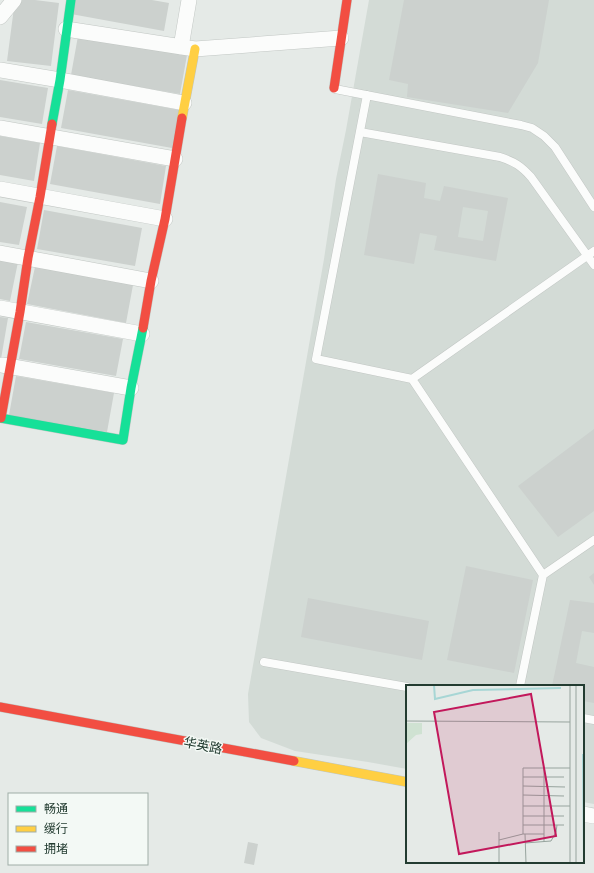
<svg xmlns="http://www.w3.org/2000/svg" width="594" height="873" font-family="'Roboto Condensed','Noto Sans SC',sans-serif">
	<rect width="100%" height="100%" fill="#e5eae7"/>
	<path fill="#d3dbd6" d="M369,0H594V804L583,802V686H407V769L368,762L295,751L261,738L249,722L248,694L324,259L336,179L346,130Z"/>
	<path fill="#ccd1ce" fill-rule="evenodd" d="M15,0H35L59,3L51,66L7,61Z
		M74,0H152L169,3L164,31L71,14Z
		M404,0H549L538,63L508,113L407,97L408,84L389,80Z
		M78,36L187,55L180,94L71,75Z
		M0,80L48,88L42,124L0,117Z
		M68,90L179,110L172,148L61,128Z
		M0,136L40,143L34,181L0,175Z
		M57,146L166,166L160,204L50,184Z
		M378,174L426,183L424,198L440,201L444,186L508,198L496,261L434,250L437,236L420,233L414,264L364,255ZM463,207L488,211L483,241L458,237Z
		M0,202L27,207L19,245L0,242Z
		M44,210L142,228L135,266L37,249Z
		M0,259L18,262L10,301L0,299Z
		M35,267L133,285L126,323L27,304Z
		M0,317L8,318L1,359H0Z
		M26,322L123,339L116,376L19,359Z
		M16,376L114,393L107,432L9,415Z
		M594,429V511L558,537L518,486Z
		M466,566L533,580L514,673L447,660Z
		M594,573V585L589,577Z
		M308,598L429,621L422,660L301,637Z
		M570,600L594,603V633L582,631L576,663L594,667V703L583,701V686H552Z
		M248,842L258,844L254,865L244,863Z"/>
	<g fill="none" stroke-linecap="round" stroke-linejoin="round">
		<defs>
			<path id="lane" d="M335,89L521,125L532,128L544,136L555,147L594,207
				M367,95L316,359L412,379L543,575L520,686
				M360,132L500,157C515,162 521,166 531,177L594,265
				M412,379L594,251
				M543,575L594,540
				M264,662L407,687
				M583,718L594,720"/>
			<path id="street" d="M0,17L14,0
				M66,29L195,49L341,38
				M181,47L189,0
				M0,70L60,80L184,103
				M0,128L175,159
				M0,189L165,219
				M0,253L151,281
				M0,308L142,334
				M2,365L131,388
				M583,814L594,816"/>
			<path id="fast" d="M52,124L60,80L71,0
				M0,418L123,440L131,388L143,328"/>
			<path id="slow" d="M182,118L195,49
				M294,761L407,782"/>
			<path id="jam" d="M334,88L347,0
				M143,328L151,281L165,219L182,118
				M1,418L20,312L28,258L40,197L52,124
				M0,707L294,761"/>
		</defs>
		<use href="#lane" stroke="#c2c7c4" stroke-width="9"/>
		<use href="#street" stroke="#c2c7c4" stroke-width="16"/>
		<use href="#fast" stroke="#bfc6c2" stroke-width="10"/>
		<use href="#slow" stroke="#bfc6c2" stroke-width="10"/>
		<use href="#jam" stroke="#bfc6c2" stroke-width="10"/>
		<use href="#lane" stroke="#fbfcfb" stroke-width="8"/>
		<use href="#street" stroke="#fbfcfb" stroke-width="15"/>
		<use href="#fast" stroke="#16e098" stroke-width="9"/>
		<use href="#slow" stroke="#ffcf43" stroke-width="9"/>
		<use href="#jam" stroke="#f24e42" stroke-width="9"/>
	</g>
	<g text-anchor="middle" stroke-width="3" stroke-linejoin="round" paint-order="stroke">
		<g font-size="13" fill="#233c31" stroke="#f3f9f5">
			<text transform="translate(203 745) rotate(11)" y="5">华英路</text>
		</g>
	</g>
	<g transform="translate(406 685)">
		<rect width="178" height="178" fill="#e5eae7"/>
		<path d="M0,38H16V49L10,50L0,59Z" fill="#cfe2d2"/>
		<path fill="none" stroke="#a7d6d5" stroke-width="2" d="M28,0L29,14L67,5L155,3M177,69L178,178"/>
		<path fill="none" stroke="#97a49e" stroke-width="1" d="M164,0V178M0,36L164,37M138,84V157M117,92H158M117,101L159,102M117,110L158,111M117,121H164M117,131H158M117,140H158M93,147V178M117,149V83H164M119,149L120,178M93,155L117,149H138M119,158L145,156L150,147L151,140M170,178V0"/>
		<path fill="#c2185b" fill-opacity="0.15" stroke="#c2185b" stroke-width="2" d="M125,9L150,151L53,169L28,27Z"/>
		<rect width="178" height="178" fill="none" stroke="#233c31" stroke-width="2"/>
	</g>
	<rect x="8" y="793" width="140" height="72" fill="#f3f9f5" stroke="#a0ada7"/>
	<rect x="16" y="806" width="20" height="6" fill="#16e098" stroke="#a0ada7"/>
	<text x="44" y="813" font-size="12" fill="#233c31">畅通</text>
	<rect x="16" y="826" width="20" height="6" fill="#ffcf43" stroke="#a0ada7"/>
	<text x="44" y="833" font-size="12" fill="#233c31">缓行</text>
	<rect x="16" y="846" width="20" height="6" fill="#f24e42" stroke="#a0ada7"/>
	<text x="44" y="853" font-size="12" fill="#233c31">拥堵</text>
</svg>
